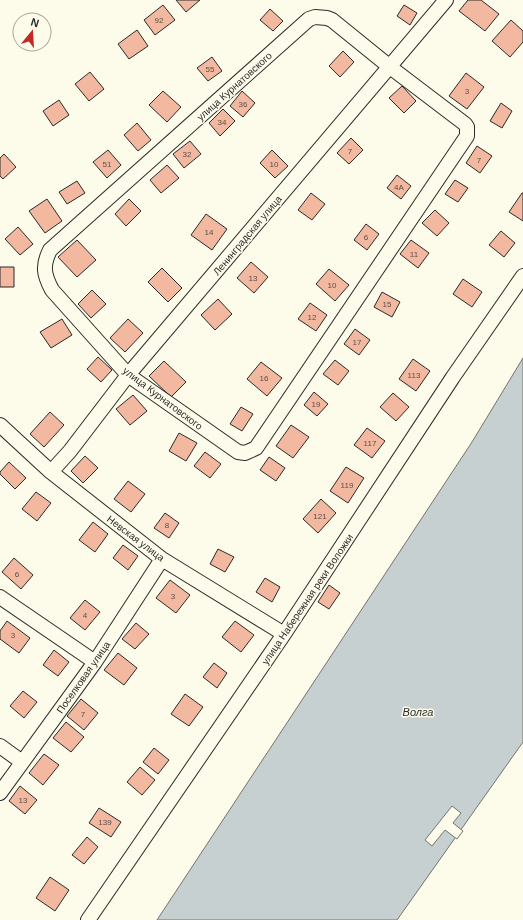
<svg xmlns="http://www.w3.org/2000/svg" width="523" height="920" font-family="Helvetica,sans-serif">
	<rect width="100%" height="100%" fill="#fdfbea"/>
	<path fill="#c7d0d0" stroke="#74746e" d="M523,358V742L397,920H157L472,442Z"/>
	<path fill="#fdfbea" stroke="#74746e" d="M452,806L461,813L453,823L463,831L457,839L445,830L432,846L425,840Z"/>
	<path fill="#f2b8a0" stroke="#2b2b2b" d="M176,0H200L186,12Z
		M468,0H481L499,14L485,31L459,11Z
		M163,5L175,20L155,35L144,20Z
		M404,5L417,13L410,25L397,16Z
		M270,9L283,21L273,31L260,20Z
		M511,20L523,31V42L510,57L492,41Z
		M137,30L148,46L129,59L118,44Z
		M343,51L354,62L340,77L329,66Z
		M212,57L222,71L208,81L197,68Z
		M90,72L104,89L89,101L75,84Z
		M466,73L484,87L467,109L449,96Z
		M402,86L416,101L404,113L389,98Z
		M163,91L181,107L167,122L149,105Z
		M242,91L255,103L243,117L230,106Z
		M59,100L69,115L53,126L43,111Z
		M501,103L512,111L502,128L490,121Z
		M223,109L235,121L220,136L209,123Z
		M137,123L151,140L138,151L124,135Z
		M351,138L363,150L349,164L337,153Z
		M190,141L201,154L184,168L173,154Z
		M477,146L492,156L480,173L466,163Z
		M108,150L121,165L107,178L93,162Z
		M272,150L288,166L275,178L260,163Z
		M4,154L16,167L3,179L0,176V158Z
		M167,165L179,178L161,193L150,180Z
		M397,175L411,186L401,199L387,188Z
		M455,180L468,188L458,202L445,194Z
		M77,181L85,193L67,204L59,192Z
		M311,193L325,204L312,220L298,210Z
		M522,193H523V221L509,212Z
		M47,199L62,221L45,233L29,211Z
		M129,199L141,211L126,226L115,214Z
		M435,210L449,223L437,236L422,223Z
		M206,214L227,229L212,250L191,235Z
		M366,224L379,234L367,250L354,240Z
		M18,227L33,244L20,255L5,239Z
		M501,231L515,243L504,257L489,245Z
		M77,240L96,260L77,277L58,257Z
		M411,240L429,253L418,268L400,254Z
		M251,262L268,277L254,293L237,278Z
		M0,267H14V287H0Z
		M162,268L182,288L168,302L148,282Z
		M329,269L349,285L335,301L316,284Z
		M463,279L482,292L472,307L453,294Z
		M92,290L106,304L91,318L78,304Z
		M382,292L400,302L392,317L374,307Z
		M218,299L232,314L215,330L201,315Z
		M310,303L327,315L316,331L298,319Z
		M62,319L72,335L51,348L40,332Z
		M128,319L143,333L125,352L110,338Z
		M355,329L370,340L359,355L344,344Z
		M98,357L112,370L101,382L87,369Z
		M413,359L430,371L416,391L399,379Z
		M335,360L349,371L338,385L323,374Z
		M164,361L186,382L171,397L149,376Z
		M261,362L282,378L267,396L247,379Z
		M314,392L328,404L317,416L304,405Z
		M393,393L409,407L396,421L380,407Z
		M133,395L147,411L130,425L116,409Z
		M241,407L253,414L242,431L230,424Z
		M50,412L64,425L44,447L30,434Z
		M291,425L309,437L293,458L276,446Z
		M367,428L385,441L372,458L354,445Z
		M179,433L197,443L186,461L169,451Z
		M205,452L221,464L210,478L194,466Z
		M85,456L98,468L83,483L71,471Z
		M269,457L285,468L276,481L260,470Z
		M9,462L26,478L15,489L0,474V472Z
		M346,467L364,478L348,503L330,491Z
		M128,481L145,494L131,512L114,499Z
		M36,492L51,503L37,521L22,509Z
		M321,499L336,513L318,533L303,519Z
		M165,513L179,523L169,538L154,528Z
		M93,522L108,534L95,552L79,540Z
		M123,545L138,556L128,570L113,558Z
		M218,549L234,557L225,572L210,564Z
		M14,558L33,575L21,589L2,572Z
		M265,578L280,587L272,602L256,592Z
		M170,580L190,595L176,613L156,598Z
		M329,585L340,593L329,609L318,602Z
		M85,600L100,612L85,630L70,618Z
		M7,621L30,638L19,653L0,639V631Z
		M235,621L254,635L241,652L222,637Z
		M136,623L149,634L135,649L122,639Z
		M54,650L69,662L58,676L43,665Z
		M118,653L137,668L124,685L104,670Z
		M214,663L227,673L217,688L203,677Z
		M23,691L37,702L24,718L10,706Z
		M185,694L203,707L189,726L171,714Z
		M81,699L98,713L84,730L67,716Z
		M66,722L84,737L71,752L53,738Z
		M154,748L169,760L158,774L143,762Z
		M44,754L59,765L43,785L29,773Z
		M140,767L155,780L142,795L127,782Z
		M20,786L37,800L25,814L9,801Z
		M99,808L121,822L111,837L89,823Z
		M87,837L98,847L84,864L72,855Z
		M50,877L69,890L55,911L36,898Z"/>
	<g fill="none" stroke-linecap="round" stroke-linejoin="round">
		<defs>
			<path id="street" d="M315,17L327,18L332,20L390,67L465,124L467,127V136L256,448L245,453L238,452L128,375L52,290C44,275 42,266 50,250L309,19Z
				M0,425L51,472L162,559L284,634
				M51,472L70,451L128,375L446,0
				M0,597L95,662
				M0,746L22,762
				M0,793L95,662L162,559
				M88,920L284,634L453,377L523,276"/>
		</defs>
		<use href="#street" stroke="#2b2b2b" stroke-width="16"/>
		<use href="#street" stroke="#fdfbea" stroke-width="14"/>
	</g>
	<g text-anchor="middle" stroke-width="3" stroke-linejoin="round" paint-order="stroke">
		<g font-size="8" fill="#5d4e48">
			<text x="159" y="23">92</text>
			<text x="210" y="72">55</text>
			<text x="467" y="94">3</text>
			<text x="243" y="107">36</text>
			<text x="222" y="125">34</text>
			<text x="350" y="154">7</text>
			<text x="187" y="157">32</text>
			<text x="479" y="163">7</text>
			<text x="107" y="167">51</text>
			<text x="274" y="167">10</text>
			<text x="399" y="190">4А</text>
			<text x="209" y="235">14</text>
			<text x="366" y="240">6</text>
			<text x="414" y="257">11</text>
			<text x="253" y="281">13</text>
			<text x="332" y="288">10</text>
			<text x="387" y="307">15</text>
			<text x="312" y="320">12</text>
			<text x="357" y="345">17</text>
			<text x="414" y="378">113</text>
			<text x="264" y="381">16</text>
			<text x="316" y="407">19</text>
			<text x="370" y="446">117</text>
			<text x="347" y="488">119</text>
			<text x="320" y="519">121</text>
			<text x="167" y="528">8</text>
			<text x="17" y="577">6</text>
			<text x="173" y="599">3</text>
			<text x="85" y="618">4</text>
			<text x="13" y="638">3</text>
			<text x="83" y="717">7</text>
			<text x="23" y="803">13</text>
			<text x="105" y="825">139</text>
		</g>
		<g font-size="10" fill="#2b2b2b" stroke="#fdfbea">
			<text transform="translate(234 86) rotate(-42)" y="4">улица Курнатовского</text>
			<text transform="translate(247 235) rotate(-50)" y="4">Ленинградская улица</text>
			<text transform="translate(163 398) rotate(37)" y="4">улица Курнатовского</text>
			<text transform="translate(136 538) rotate(37)" y="4">Невская улица</text>
			<text transform="translate(307 599) rotate(-56)" y="4">улица Набережная реки Воложки</text>
			<text transform="translate(83 677) rotate(-55)" y="4">Поселковая улица</text>
		</g>
		<g font-size="11" font-style="italic" fill="#2b2b2b" stroke="#fdfbea">
			<text x="418" y="716">Волга</text>
		</g>
	</g>
	<g transform="translate(32 32) rotate(18)"><circle r="19" fill="#fdfbea" stroke="#a9a89e"/>
	<path d="M0-3L7 15L0 10L-7 15Z" fill="#c62828"/>
	<text y="-6" font-size="11" font-weight="bold" text-anchor="middle" fill="#2b2b2b">N</text>
	</g>
</svg>
